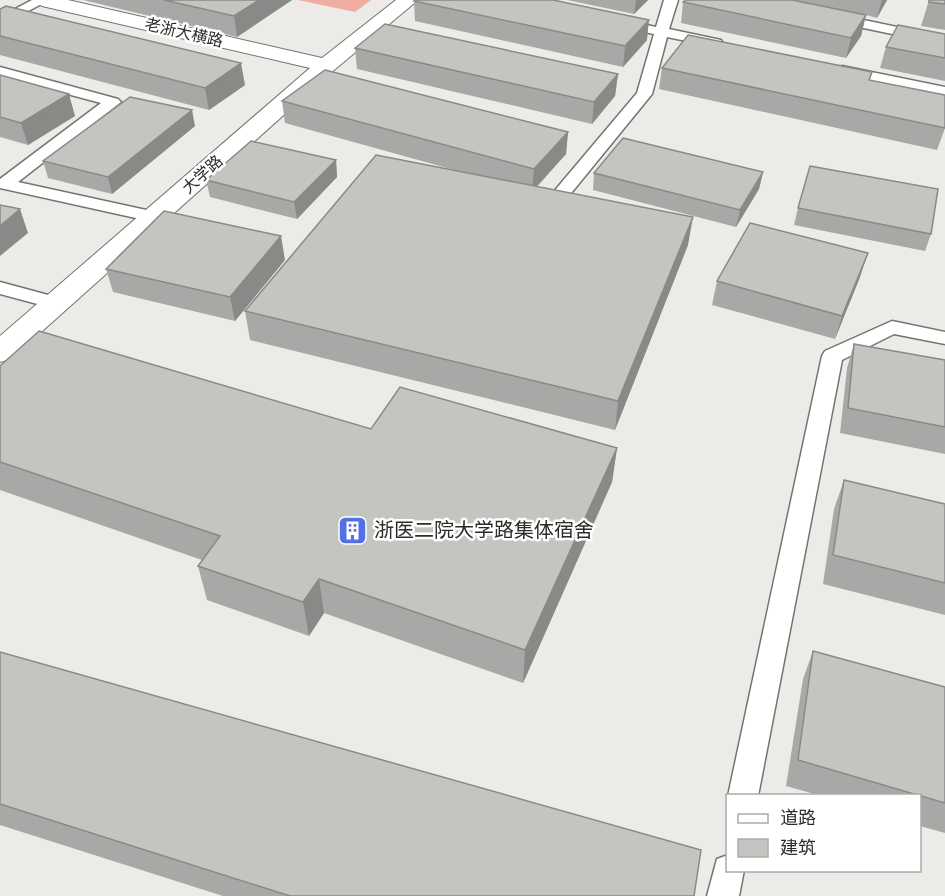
<svg xmlns="http://www.w3.org/2000/svg" width="945" height="896" font-family="'Golos Text','Noto Sans SC',sans-serif">
	<rect width="100%" height="100%" fill="#ecebe8"/>
	<path fill="#f0ada1" d="M298,0H371L355,12Z"/>
	<g fill="none" stroke-linecap="round" stroke-linejoin="round">
		<defs>
			<path id="lane" d="M32,0H49L0,26V17Z
				M664,0H678L669,29L721,40L723,43L716,47L667,37L652,94L568,197H556L553,193L556,189L637,93L654,34L614,26L612,23L619,19L656,27Z
				M835,14L945,37V45L830,21V15Z
				M842,66L945,87V97L837,73L835,70Z
				M0,67L118,99L121,102L18,182L160,213L163,217L160,221L154,222L0,188V179L101,103L0,76Z
				M0,282L63,299L66,303L63,307L56,309L0,294Z
				M892,321L945,332V344L894,334L842,360L758,796H728L822,356L825,351Z
				M728,855V870H744L739,896H707L717,859Z"/>
			<path id="street" d="M32,0H68L322,58L396,0H418L334,70L11,359L0,362V336L310,68L42,6Z"/>
		</defs>
		<use href="#lane" stroke="#747470" stroke-width="3"/>
		<use href="#street" stroke="#747470" stroke-width="2"/>
		<use href="#lane" fill="#fff" fill-rule="evenodd"/>
		<use href="#street" fill="#fff" fill-rule="evenodd"/>
	</g>
	<path fill="#a8a9a6" d="M83,0H292L237,37Z
		M567,0H648L634,14Z
		M686,0H887L877,18L866,15L861,36L846,58L681,23L683,2Z
		M929,0H945V30L921,26Z
		M414,1L647,40L623,67L415,21Z
		M0,9L245,85L209,110L0,55Z
		M945,34V81L880,68L886,47Z
		M355,48L618,74L615,96L592,124L357,69Z
		M662,68L870,80L945,128L937,150L659,89Z
		M0,75L75,116L28,145L0,137Z
		M282,101L568,132L566,154L537,187L688,245L615,430L250,340L245,311L465,173L285,123Z
		M195,126L112,194L48,178L43,161Z
		M336,160L337,177L297,219L210,197L206,180Z
		M763,172L759,189L736,227L593,190L594,173Z
		M798,208L931,234L925,251L794,225Z
		M285,260L235,321L113,292L106,269Z
		M860,277L835,339L712,305L717,281Z
		M854,344L945,360V454L840,433L847,368Z
		M0,366L371,429L617,448L612,482L523,683L324,613L309,636L207,600L198,566L202,560L0,490Z
		M844,480L945,504V615L823,584L834,509Z
		M813,651L945,687V833L920,826V795H818L786,786L803,679Z
		M0,652L694,896H223L0,825Z"/>
	<path fill="#888a87" d="M259,0H292L237,37L234,16Z
		M636,0H648L634,14Z
		M882,0H887L877,18Z
		M866,15L861,36L846,58L851,38Z
		M649,20L647,40L623,67L625,46Z
		M241,63L245,85L209,110L205,88Z
		M618,74L615,96L592,124L594,102Z
		M69,94L75,116L28,145L21,123Z
		M192,110L195,126L112,194L108,177Z
		M568,132L566,154L532,191L534,169Z
		M336,160L337,177L297,219L294,202Z
		M763,172L759,189L736,227L740,210Z
		M20,209L28,233L0,256V226Z
		M693,217L688,245L615,430L618,401Z
		M281,236L285,260L235,321L230,297Z
		M868,253L860,277L835,339L842,316Z
		M617,448L612,482L523,683L525,650Z
		M319,579L324,613L309,636L303,602Z"/>
	<path fill="#c3c5c1" stroke="#888a87" stroke-width="1.5" d="M164,0H259L234,16Z
		M416,0H553L649,20L625,46L414,1Z
		M686,0H792L866,15L851,38L683,2Z
		M929,0H945V4L929,2Z
		M6,6L241,63L205,88L0,36V9Z
		M385,24L618,74L594,102L355,48Z
		M898,25L945,34V58L886,47Z
		M688,35L872,72L869,80L945,95V128L662,68Z
		M325,70L568,132L534,169L282,101Z
		M0,75L69,94L21,123L0,117Z
		M130,97L192,110L108,177L43,161Z
		M623,138L763,172L740,210L594,173Z
		M251,141L336,160L294,202L206,180Z
		M376,155L693,217L618,401L245,311Z
		M810,166L938,189L931,234L798,208Z
		M0,205L20,209L0,226Z
		M164,211L281,236L230,297L106,269Z
		M750,223L868,253L842,316L717,281Z
		M39,331L371,429L400,387L617,448L525,650L319,579L303,602L198,566L220,536L0,462V366Z
		M854,344L945,360V427L848,408Z
		M844,480L945,504V583L833,555Z
		M813,651L945,687V803L798,760Z
		M0,652L701,850L694,896H290L0,804Z"/>
	<defs>
		<symbol id="building-square" viewBox="-11 -11 22 22"><rect x="-9" y="-9" width="18" height="18" rx="4" fill="#5370e5" stroke="#fff"/><path d="M-4-6H4V6H1V3H-1V6H-4ZM-2.5-4.3h1.7v1.8h-1.7ZM.8-4.3h1.7v1.8H.8ZM-2.5-1h1.7V.8h-1.7ZM.8-1h1.7V.8H.8Z" fill="#fff"/></symbol>
	</defs>
	<g fill-rule="evenodd">
		<use href="#building-square" x="336" y="514" width="33" height="33"/>
	</g>
	<g text-anchor="middle" stroke-width="5" stroke-linejoin="round" paint-order="stroke">
		<g font-size="16" fill="#2c2c2a" stroke="#fff">
			<text transform="translate(184 32) rotate(13)" y="6">老浙大横路</text>
			<text transform="translate(202 174) rotate(-42)" y="6">大学路</text>
		</g>
		<g font-size="20" fill="#2c2c2a" stroke="#fff" text-anchor="start">
			<text x="374" y="537">浙医二院大学路集体宿舍</text>
		</g>
	</g>
	<rect x="726" y="794" width="195" height="78" fill="#ffffff" stroke="#ababaa" stroke-width="1.5"/>
	<rect x="738" y="814" width="30" height="9" fill="#ffffff" stroke="#ababaa" stroke-width="1.5"/>
	<text x="780" y="824" font-size="18" fill="#2c2c2a">道路</text>
	<rect x="738" y="839" width="30" height="18" fill="#c3c5c1" stroke="#ababaa" stroke-width="1.5"/>
	<text x="780" y="854" font-size="18" fill="#2c2c2a">建筑</text>
</svg>
